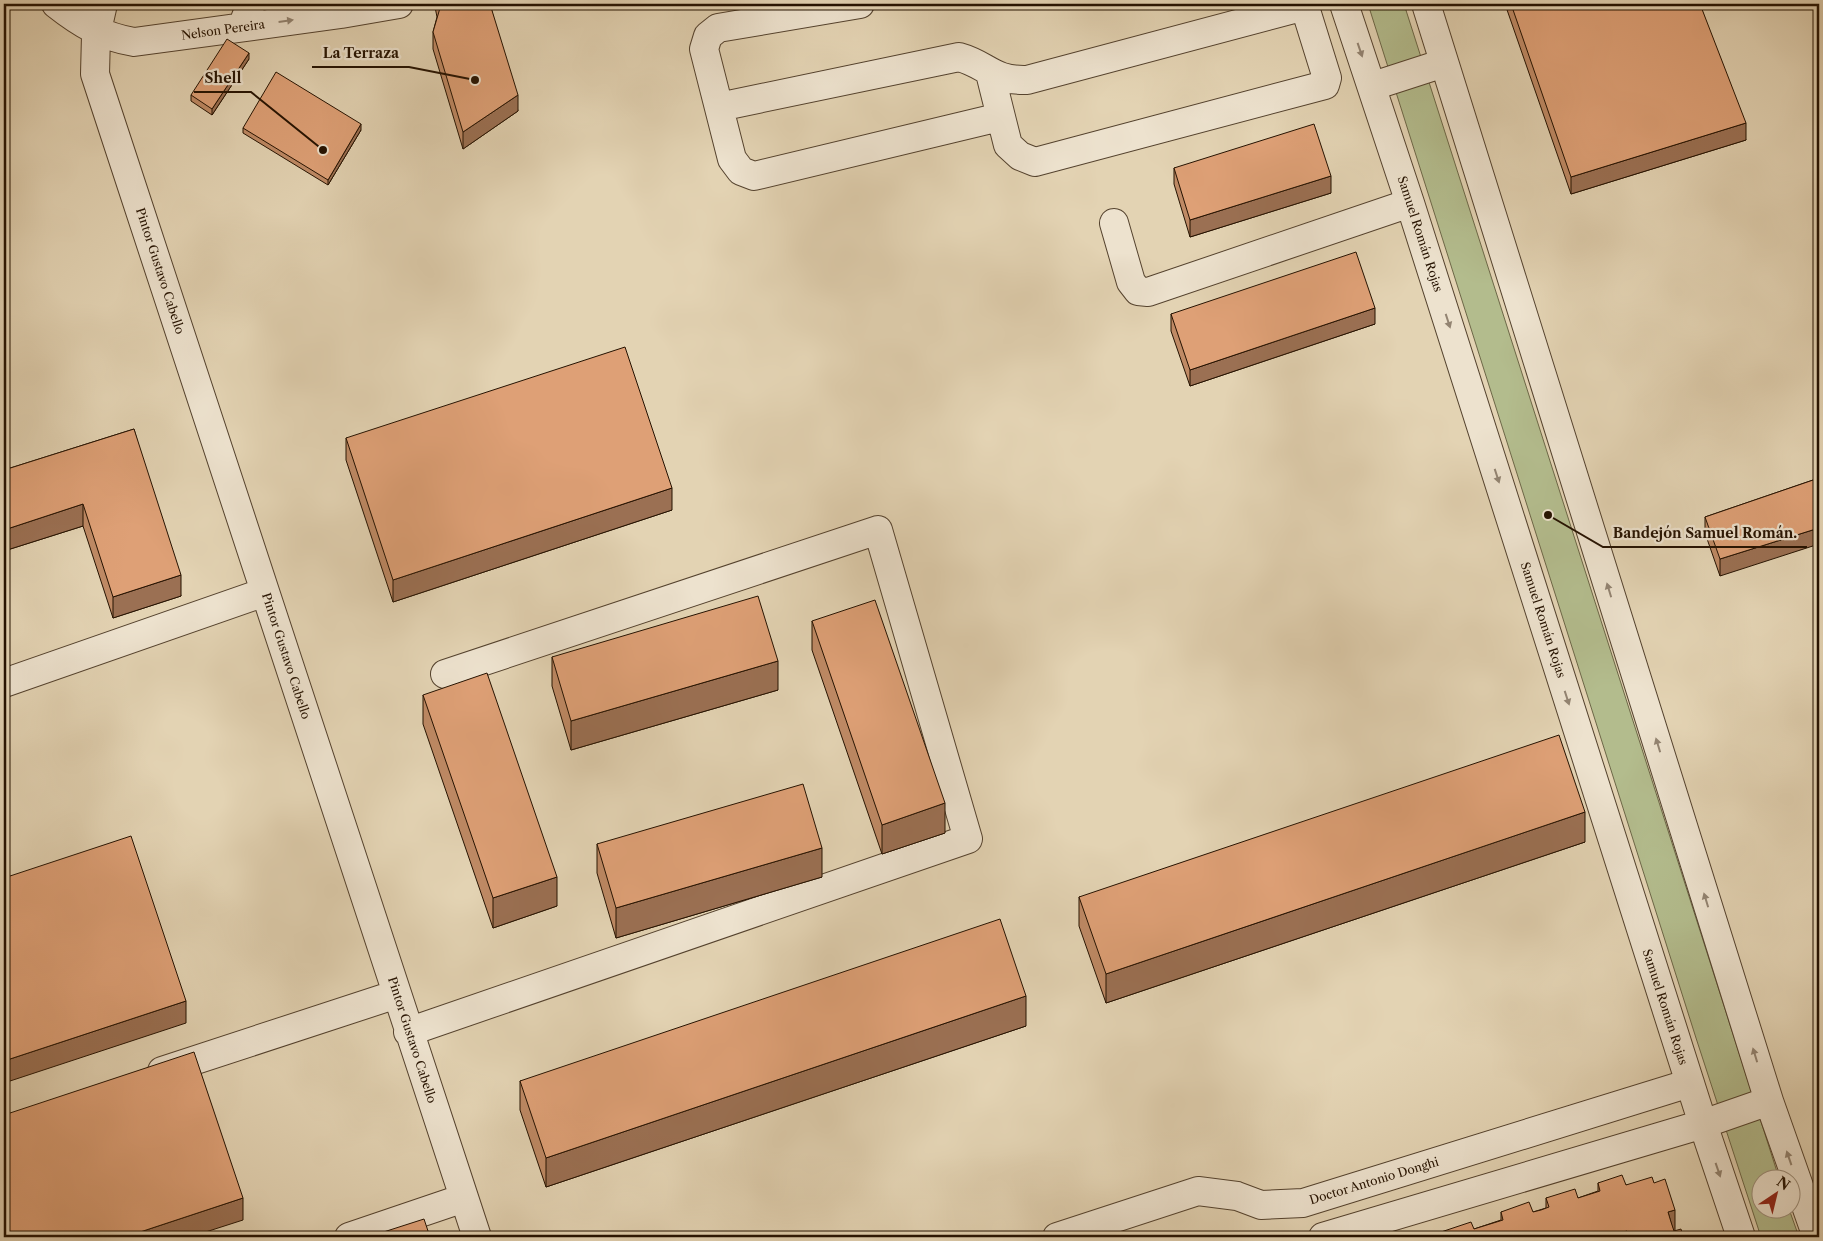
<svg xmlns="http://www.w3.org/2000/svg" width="1823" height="1241" font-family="'Libre Caslon Text',serif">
	<rect width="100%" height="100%" fill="#e3d3b3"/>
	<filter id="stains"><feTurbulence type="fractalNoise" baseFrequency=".004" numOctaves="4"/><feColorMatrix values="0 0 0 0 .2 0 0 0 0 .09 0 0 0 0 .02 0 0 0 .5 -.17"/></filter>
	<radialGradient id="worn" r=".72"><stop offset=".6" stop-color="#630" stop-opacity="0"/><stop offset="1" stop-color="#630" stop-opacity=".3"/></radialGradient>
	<path fill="#b3bc8d" stroke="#6c6747" d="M1368,4H1404L1779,1178H1760V1208L1789,1209L1799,1237H1761L1696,1038Z"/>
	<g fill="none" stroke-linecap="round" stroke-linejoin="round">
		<defs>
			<path id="minor" d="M56,4C80,23 103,37 134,42L341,14L399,4
				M103,4L96,35L95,74L477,1237
				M860,4L718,28L708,36L704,49L732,159L741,171L754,176L1000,117
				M1344,4L1410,203L1703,1124L1741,1237
				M1426,4L1769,1101L1817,1237
				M242,27L251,4
				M990,73L1008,145L1020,156L1035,162L1325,85L1327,78L1304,4
				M1373,86L1444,63
				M719,107L959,57C988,65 992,81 1027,80L1305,6
				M1114,223L1131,282L1138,291L1148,292L1410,203
				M4,683L265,592
				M408,1032L968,839L878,530L445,674
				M162,1071L397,994
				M349,1237L464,1198
				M1057,1237L1198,1191L1237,1196L1261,1205L1303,1203L1690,1083
				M1323,1237L1703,1124L1769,1101"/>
		</defs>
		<use href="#minor" stroke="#54422e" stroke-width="30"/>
		<use href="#minor" stroke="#ede2ce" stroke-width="28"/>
	</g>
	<path fill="#bf8a65" stroke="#251201" d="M435,4H490L518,111L463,149L433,49V32L437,17L435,7Z
		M1505,4H1700L1746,140L1571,194Z
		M249,59L212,115L191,101V95Z
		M243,128L361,130L328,185L243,133Z
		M1174,168L1331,193L1190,237L1174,184Z
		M1171,314L1375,324L1190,386L1171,331Z
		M134,429L181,596L113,618L83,526L4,551V470Z
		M346,438L672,510L393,602L346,460Z
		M1819,478L1720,576L1705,533V517Z
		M812,621L945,833L882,854L812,650Z
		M552,657L778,690L571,750L552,686Z
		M423,695L557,906L493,928L423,724Z
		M1585,842L1106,1003L1079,926V897Z
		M597,844L822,877L616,938L597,873Z
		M1026,1026L546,1187L520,1110V1081Z
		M1598,1183L1626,1185L1654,1183L1675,1231L1683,1237H1441V1232L1474,1229L1501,1220V1212H1533L1546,1208V1198H1578L1598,1191Z"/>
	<path fill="#9b7053" stroke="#251201" d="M249,53V59L212,115V109Z
		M518,95V111L463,149V132Z
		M1746,123V140L1571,194V177Z
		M361,124V130L328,185V180Z
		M1331,176V193L1190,237V220Z
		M1375,308V324L1190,386V370Z
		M672,488V510L393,602V580Z
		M83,504V526L4,551V530Z
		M1819,528V544L1720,576V559Z
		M181,575V596L113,618V597Z
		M778,661V690L571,750V721Z
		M945,803V833L882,854V825Z
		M1585,812V842L1106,1003V974Z
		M822,848V877L616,938V908Z
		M557,877V906L493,928V898Z
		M1026,996V1026L546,1187V1158Z
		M186,1001V1023L4,1083V1061Z
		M243,1198V1220L190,1237H125Z
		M1675,1210V1237L1668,1212Z
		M1627,1231V1237H1605Z"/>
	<path fill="#dea076" stroke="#251201" d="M438,4H490L518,95L463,132L433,32L440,8Z
		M1511,4H1700L1746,123L1571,177Z
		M227,39L249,53L212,109L191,95Z
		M276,72L361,124L328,180L243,128Z
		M1314,124L1331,176L1190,220L1174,168Z
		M1356,252L1375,308L1190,370L1171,314Z
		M625,347L672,488L393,580L346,438Z
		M134,429L181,575L113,597L83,504L4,530V470Z
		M1819,478V528L1720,559L1705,517Z
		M758,596L778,661L571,721L552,657Z
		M875,600L945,803L882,825L812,621Z
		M487,673L557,877L493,898L423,695Z
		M1559,735L1585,812L1106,974L1079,897Z
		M803,784L822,848L616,908L597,844Z
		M131,836L186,1001L4,1061V878Z
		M1000,919L1026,996L546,1158L520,1081Z
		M194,1052L243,1198L125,1237H4V1115Z
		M1622,1175L1626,1185L1652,1177L1654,1183L1665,1179L1675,1210L1668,1212L1671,1222L1674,1231L1681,1229L1683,1237H1629L1627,1231L1605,1237H1561V1235L1555,1237H1443L1441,1232L1471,1222L1474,1229L1503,1220L1501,1212L1529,1202L1533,1212L1541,1210L1549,1207L1546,1198L1575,1189L1578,1198L1600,1191L1598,1183Z
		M424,1219L430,1237H368Z
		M1426,1234L1427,1237H1417Z"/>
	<defs><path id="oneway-solid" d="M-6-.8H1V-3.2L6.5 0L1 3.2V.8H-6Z" transform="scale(1.25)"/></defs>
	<g fill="#938472">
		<use href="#oneway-solid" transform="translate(286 21) rotate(-8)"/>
		<use href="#oneway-solid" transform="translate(1360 50) rotate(71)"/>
		<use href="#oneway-solid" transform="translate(1448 321) rotate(72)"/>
		<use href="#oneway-solid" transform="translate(1497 476) rotate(72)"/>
		<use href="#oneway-solid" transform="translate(1609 590) rotate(-107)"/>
		<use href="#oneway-solid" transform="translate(1567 698) rotate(72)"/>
		<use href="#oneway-solid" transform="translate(1658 745) rotate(-107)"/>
		<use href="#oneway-solid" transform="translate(1706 900) rotate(-107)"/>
		<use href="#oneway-solid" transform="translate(1755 1055) rotate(-107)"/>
		<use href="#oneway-solid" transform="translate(1789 1158) rotate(-109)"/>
		<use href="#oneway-solid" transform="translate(1718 1170) rotate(71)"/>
	</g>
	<g text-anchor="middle" stroke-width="4.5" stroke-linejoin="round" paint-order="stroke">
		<g font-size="12" fill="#251201" stroke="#ede2ce">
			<text transform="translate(223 30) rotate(-8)" y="4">Nelson Pereira</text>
			<text transform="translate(1420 234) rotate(72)" y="4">Samuel Román Rojas</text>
			<text transform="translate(160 271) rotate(72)" y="4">Pintor Gustavo Cabello</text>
			<text transform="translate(1543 620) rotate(72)" y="4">Samuel Román Rojas</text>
			<text transform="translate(286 656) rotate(72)" y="4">Pintor Gustavo Cabello</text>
			<text transform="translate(1665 1007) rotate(72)" y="4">Samuel Román Rojas</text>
			<text transform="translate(412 1040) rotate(72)" y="4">Pintor Gustavo Cabello</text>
			<text transform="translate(1374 1181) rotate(-17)" y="4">Doctor Antonio Donghi</text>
		</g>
	</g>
	<path fill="none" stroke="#251201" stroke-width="2" d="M475 80L409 67H312M323 150L251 92H194M1548 515L1603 547H1807"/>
	<g fill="#251201" stroke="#ede2ce" stroke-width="2">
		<circle cx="475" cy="80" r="5"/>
		<circle cx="323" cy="150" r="5"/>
		<circle cx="1548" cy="515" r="5"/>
	</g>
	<g font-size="14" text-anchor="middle" font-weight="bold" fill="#251201" stroke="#ede2ce" stroke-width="4.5" stroke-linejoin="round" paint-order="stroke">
		<text x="361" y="58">La Terraza</text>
		<text x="223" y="83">Shell</text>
		<text x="1705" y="538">Bandejón Samuel Román.</text>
	</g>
	<rect width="1823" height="1241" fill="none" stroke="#e3d3b3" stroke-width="20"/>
	<rect x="5" y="5" width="1813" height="1231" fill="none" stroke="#251201" stroke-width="2.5"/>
	<rect x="10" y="10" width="1803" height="1221" fill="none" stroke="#251201"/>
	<g transform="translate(1776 1194) rotate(35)"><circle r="24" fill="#ede2ce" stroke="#9d8f7c"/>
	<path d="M0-4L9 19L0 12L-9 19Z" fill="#8f2418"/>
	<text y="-8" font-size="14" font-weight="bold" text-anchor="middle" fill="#251201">N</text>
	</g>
	<rect width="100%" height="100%" filter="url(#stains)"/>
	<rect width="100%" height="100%" fill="url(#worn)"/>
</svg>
